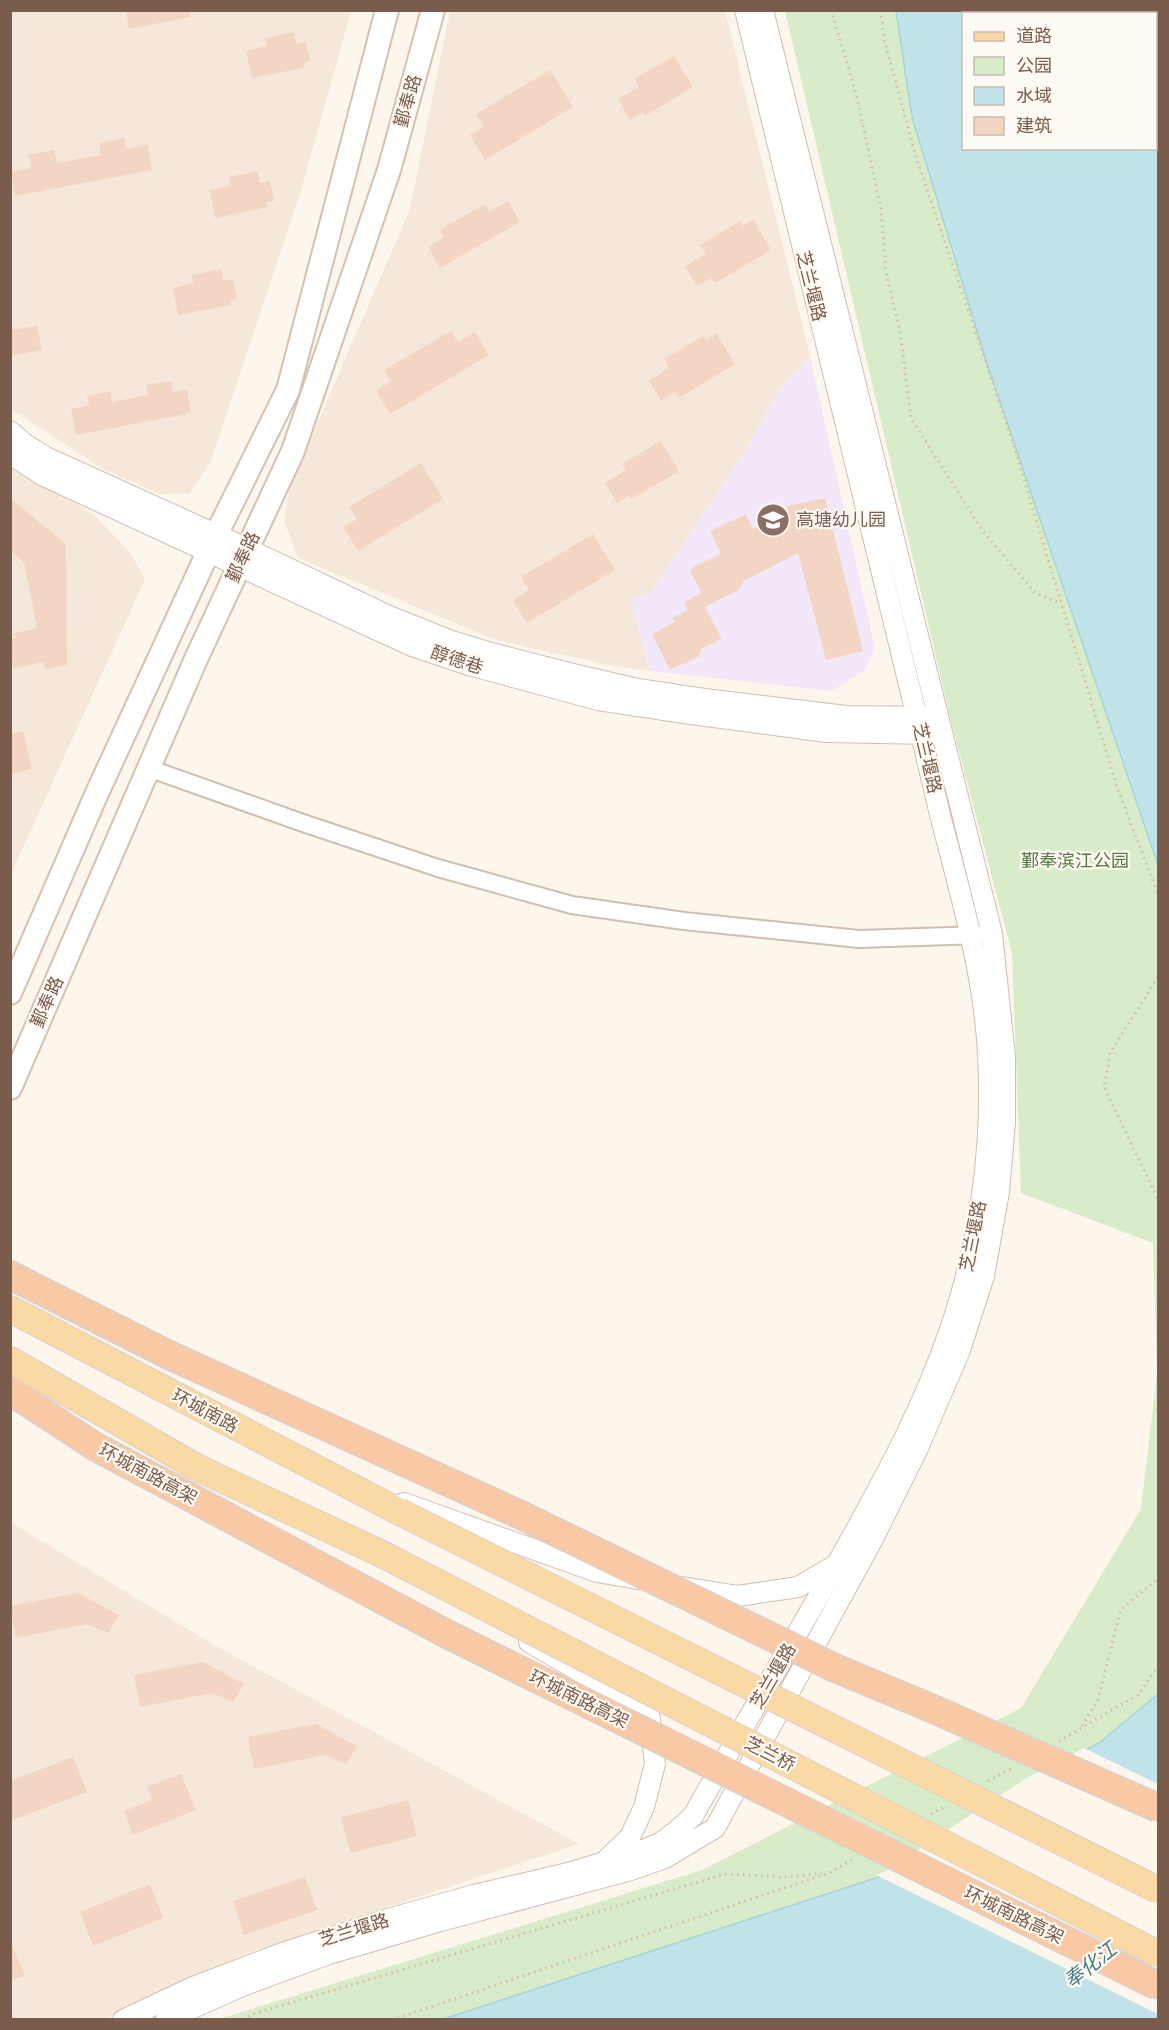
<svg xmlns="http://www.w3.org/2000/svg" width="1169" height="2030" font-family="'Public Sans','Noto Sans SC',sans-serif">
	<rect width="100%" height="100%" fill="#fdf6ec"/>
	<path fill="#f5e8da" d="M10,11H351L301,190L210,463L190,493L160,494L103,469L11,409Z
		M450,11H725L810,356L779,390L747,448L651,592L631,600L650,671L604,664L496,640L298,558L284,521L289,489L410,209Z
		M11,458L95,516L130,552L145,579L11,874Z
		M10,1522L214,1645L579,1844L250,1952L106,2019H11Z"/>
	<path fill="#f3e8fa" d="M810,356L875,648L865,670L832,691L650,671L631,600L651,591L747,448L779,390Z"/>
	<path fill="#d8ecc9" d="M785,11H899L1158,845V1696L1120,1740L827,1905L457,2019L216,2020L702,1870L1021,1708L1141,1509L1157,1373L1153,1243L1021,1193L1012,953L950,717Z"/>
	<path fill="#bfe3e8" stroke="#a5d3da" stroke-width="1.5" fill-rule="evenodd" d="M896,11H1158V865L986,361L912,117ZM964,14H1156V148H964Z
		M1158,1694V2019L440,2020L888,1874L1029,1779L1099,1743Z"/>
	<path fill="#fdf6ec" d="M1084,1748L1158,1784V2014L876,1875L886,1871L1028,1777Z"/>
	<path fill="#f3d5c3" d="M126,10H190V17L129,29Z
		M294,32L296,44L306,42L310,61L303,63L304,68L252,78L246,51L267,46L265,38Z
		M674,56L693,87L645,116L643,112L630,120L618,99L639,87L634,79Z
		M550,70L573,107L485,160L470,135L484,127L476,114Z
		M124,138L126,149L148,145L152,170L15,196L11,172L31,168L29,155L54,150L57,163L101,155L99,143Z
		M258,171L260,183L270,181L274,201L267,202L268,207L215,218L210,190L231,186L229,177Z
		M508,201L520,222L440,268L428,247L444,237L440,230L485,204L489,212Z
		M753,219L771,250L715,283L712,278L697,286L685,266L706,254L700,245L740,221L743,226Z
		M221,269L223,281L233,279L237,299L230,300L231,305L178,315L173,288L193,283L192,275Z
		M37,326L42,350L10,356V330Z
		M451,331L458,342L475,332L489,355L390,414L376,390L391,382L384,370Z
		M717,334L735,364L679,398L675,392L661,401L649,381L669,368L664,359L703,336L706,340Z
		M171,381L173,392L187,389L191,413L76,435L71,409L89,405L87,396L111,391L112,402L148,395L146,385Z
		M660,441L679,471L632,499L629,495L617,503L605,483L626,470L622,464Z
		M421,463L443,499L358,551L343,527L357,519L349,507Z
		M10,498L66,544L67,665L45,669L44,662L13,668L10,639L16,638L14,633L37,628L24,563L10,550Z
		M825,498L863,651L826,660L798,553L744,581L739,590L705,607L722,639L701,649L700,656L670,670L652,634L675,622L673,617L688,610L684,602L702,593L690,571L695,566L721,554L710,531L746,514L753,529L785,512L788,506Z
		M593,534L615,570L527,623L513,600L529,590L521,577Z
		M23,731L32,769L10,774V734Z
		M78,1593L119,1615L108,1633L87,1624L16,1638L10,1606Z
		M203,1662L244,1684L233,1702L212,1693L140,1707L134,1675Z
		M316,1724L357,1746L346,1764L325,1755L254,1769L248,1737Z
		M73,1757L87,1792L10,1821V1781Z
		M181,1774L196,1810L133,1835L124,1811L152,1800L147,1787Z
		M408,1800L417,1836L350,1853L341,1817Z
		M305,1877L317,1910L244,1935L233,1901Z
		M150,1884L163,1918L93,1946L80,1912Z
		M10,1941L25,1975L10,1981Z"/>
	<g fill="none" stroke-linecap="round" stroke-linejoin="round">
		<defs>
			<path id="minor" d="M148,768L303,823L438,868L572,905L684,921L859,939L981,935"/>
			<path id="tertiary" d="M10,431L25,444L46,457L246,548L389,616L449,640L491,653L577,675L638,689L704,699L846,716L929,717
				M10,454L44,476L377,630L412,646L469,665L598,700L691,714L826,732L932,734
				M404,1503L597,1572L638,1579
				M682,1587L738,1596L798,1587L834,1566
				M529,1642L649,1712L655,1764L644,1807L630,1837L607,1859
				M123,2020L193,1987L282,1953L388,1919L474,1895L568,1873L641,1851L660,1843L675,1832L693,1816C735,1741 778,1667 821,1592C877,1493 936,1391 965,1280C989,1189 996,1089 982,996C973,936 956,877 941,819C923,741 904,664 885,586C838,395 791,203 745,10
				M166,2020L242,1986L329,1954L441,1921L631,1870L665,1858L715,1828L873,1539L918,1448L959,1353L984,1276L999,1192L1005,1122V1057L992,934L763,10"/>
			<path id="secondary" d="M10,993L97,793L216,535L288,390L387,10
				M10,1088L196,659L293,451L389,170L433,10"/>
			<path id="primary" d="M10,1309L400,1512
				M10,1360L198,1468L382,1554"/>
			<path id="trunk" d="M10,1275L169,1355L523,1516
				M10,1391L96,1447L445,1633"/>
		</defs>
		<use href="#minor" stroke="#d1beb0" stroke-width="20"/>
		<use href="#tertiary" stroke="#d1beb0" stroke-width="22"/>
		<use href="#secondary" stroke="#d6c0b0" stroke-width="26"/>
		<use href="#primary" stroke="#dad1cd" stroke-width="28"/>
		<use href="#trunk" stroke="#dad1cd" stroke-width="30"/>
		<path stroke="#d9b8a5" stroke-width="3" stroke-dasharray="1.5 4.5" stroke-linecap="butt" d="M831,10L856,93L881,209L886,272L900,331L911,418L982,530L1035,593L1060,603
			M881,10L884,39L916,157L1008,427L1118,790L1158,894
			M1158,977L1110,1053L1104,1087L1158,1199
			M1082,1726L1098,1700L1121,1609L1158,1579
			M1059,1741L1138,1695L1158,1666
			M988,1781L1014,1767
			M931,1814L944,1807
			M243,2020L253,2014L725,1874L786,1877L825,1873
			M392,2020L829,1873L853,1859"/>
		<use href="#minor" stroke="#fff" stroke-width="16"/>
		<use href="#tertiary" stroke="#fff" stroke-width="20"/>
		<use href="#secondary" stroke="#fff" stroke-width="22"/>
		<use href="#primary" stroke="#fbd9a5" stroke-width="26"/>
		<use href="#trunk" stroke="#f9c8a4" stroke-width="27"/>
		<defs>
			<path id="primary-bridge" d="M400,1512L1158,1890
				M382,1554L1158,1954"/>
			<path id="trunk-bridge" d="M523,1516L835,1668L931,1708L1158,1808
				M445,1633L1158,1986"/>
		</defs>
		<use href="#primary-bridge" stroke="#dad1cd" stroke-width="28" stroke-linecap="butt"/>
		<use href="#trunk-bridge" stroke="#dad1cd" stroke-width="30" stroke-linecap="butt"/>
		<use href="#primary-bridge" stroke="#fbd9a5" stroke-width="26"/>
		<use href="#trunk-bridge" stroke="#f9c8a4" stroke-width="27"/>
	</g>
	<defs>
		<symbol id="school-disc" viewBox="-11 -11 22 22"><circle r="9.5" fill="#8d6e63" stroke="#fffaf3"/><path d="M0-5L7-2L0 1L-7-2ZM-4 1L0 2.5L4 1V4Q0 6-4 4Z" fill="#fff"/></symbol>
	</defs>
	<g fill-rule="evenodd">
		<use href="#school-disc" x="754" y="501" width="38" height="38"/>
	</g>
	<g text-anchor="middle" stroke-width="4.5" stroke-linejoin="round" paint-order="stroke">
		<g font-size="18" fill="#7a5c4d" stroke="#fffaf3">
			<text transform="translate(408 101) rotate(-74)" y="6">鄞奉路</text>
			<text transform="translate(811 286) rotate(76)" y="6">芝兰堰路</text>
			<text transform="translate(243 557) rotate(-65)" y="6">鄞奉路</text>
			<text transform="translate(457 660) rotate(18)" y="6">醇德巷</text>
			<text transform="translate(927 758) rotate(77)" y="6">芝兰堰路</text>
			<text transform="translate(47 1002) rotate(-66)" y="6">鄞奉路</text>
			<text transform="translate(973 1236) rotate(-79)" y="6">芝兰堰路</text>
			<text transform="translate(205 1411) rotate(28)" y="6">环城南路</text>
			<text transform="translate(148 1474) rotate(28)" y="6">环城南路高架</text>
			<text transform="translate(773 1676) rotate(-60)" y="6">芝兰堰路</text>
			<text transform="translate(579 1699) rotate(26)" y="6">环城南路高架</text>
			<text transform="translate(770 1754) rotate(27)" y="6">芝兰桥</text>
			<text transform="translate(1014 1915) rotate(26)" y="6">环城南路高架</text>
			<text transform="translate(354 1930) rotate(-17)" y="6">芝兰堰路</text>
		</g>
		<g font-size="18" fill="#785e54" stroke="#fffaf3" text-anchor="start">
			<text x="796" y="526">高塘幼儿园</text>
		</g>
		<g font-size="18" fill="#537a41" stroke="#fffaf3">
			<text x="1075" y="867">鄞奉滨江公园</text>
		</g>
		<g font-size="20" font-style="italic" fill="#437c86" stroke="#fffaf3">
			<text transform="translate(1090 1965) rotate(-38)" y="7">奉化江</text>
		</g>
	</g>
	<rect width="1169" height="2030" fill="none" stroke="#7a5c4d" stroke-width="24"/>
	<rect x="962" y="12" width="195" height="138" fill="#fffaf3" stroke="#cabbb1" stroke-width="1.5"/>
	<rect x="974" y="32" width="30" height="9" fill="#fbd9a5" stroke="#cabbb1" stroke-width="1.5"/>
	<text x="1016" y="42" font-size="18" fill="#7a5c4d">道路</text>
	<rect x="974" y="57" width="30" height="18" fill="#d8ecc9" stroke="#cabbb1" stroke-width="1.5"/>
	<text x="1016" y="72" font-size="18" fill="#7a5c4d">公园</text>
	<rect x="974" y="87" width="30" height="18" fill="#bfe3e8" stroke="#cabbb1" stroke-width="1.5"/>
	<text x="1016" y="102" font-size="18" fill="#7a5c4d">水域</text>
	<rect x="974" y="117" width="30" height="18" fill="#f3d5c3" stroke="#cabbb1" stroke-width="1.5"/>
	<text x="1016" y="132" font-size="18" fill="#7a5c4d">建筑</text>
</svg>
